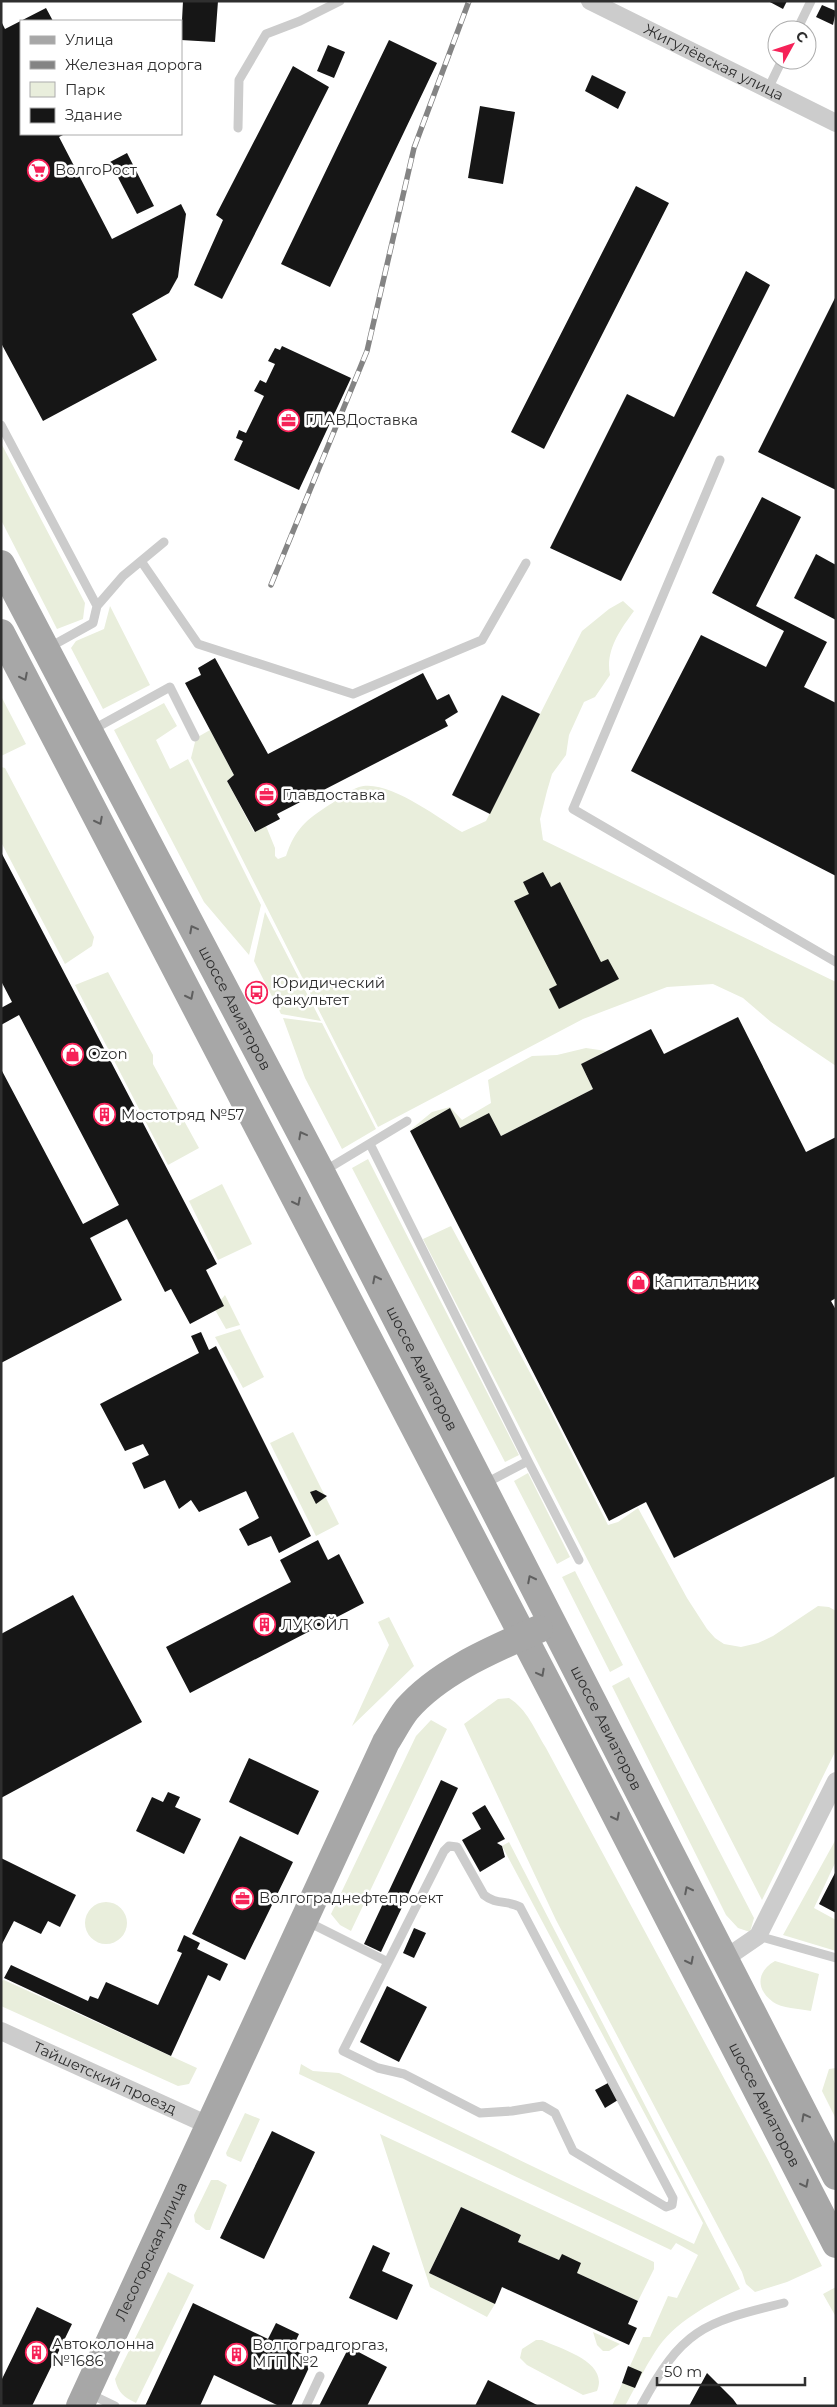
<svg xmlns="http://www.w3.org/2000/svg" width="837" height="2407" font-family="Montserrat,sans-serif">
	<rect width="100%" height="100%" fill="#fff"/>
	<path fill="#e9eedc" d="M1,443L85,603L83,619L57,629L1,520Z
		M623,601L634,611C620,630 605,651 610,675L595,697L584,702L569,735L566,755L552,774L547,791L540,819L543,840L836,982V1066L771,1022L743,998L713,984L667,987L583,1019L378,1127L191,758L196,738L210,730L234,775L227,781L254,832L266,826L275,848V856L278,859L286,856C295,829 306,820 329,805C338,800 349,790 359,787C387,778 438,818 462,832L486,821L582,631L609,609Z
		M110,606L150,685L103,709L71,648L76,641L104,629Z
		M1,696L26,744L1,756Z
		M164,703L177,726L156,740L170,769L188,759L261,905L249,955L204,902L114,730Z
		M1,767L5,768L94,937L92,946L65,964L1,842Z
		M265,912L321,1021L281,1014L254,961Z
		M108,972L153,1055V1064L199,1148L168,1165L75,985Z
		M283,1018L322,1023L376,1129L342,1149L305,1078Z
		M586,1048L606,1051L581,1064L593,1089L501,1136L489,1114L460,1128L450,1108L409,1131L432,1112L450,1107L462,1120L491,1103L488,1080L532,1056L557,1055Z
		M368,1159L519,1455L505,1462L352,1168Z
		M222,1184L252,1244L218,1260L189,1201Z
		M451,1226L548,1406L608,1525L618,1522L638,1508L687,1598L707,1629L715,1638L724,1644L741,1647L758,1643L773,1636L818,1606L829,1607L836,1611V1750L762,1900L423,1239Z
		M225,1295L240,1325L226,1329L214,1308Z
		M240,1329L264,1377L243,1388L215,1337Z
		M293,1432L339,1524L316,1536L270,1443Z
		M528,1473L570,1557L557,1564L514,1481Z
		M575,1571L623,1665L610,1672L562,1577Z
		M389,1617L414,1666L352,1726L389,1645L378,1622Z
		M629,1677L754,1918L750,1932L738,1928L726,1915L612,1686Z
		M509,1698C527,1709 535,1730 546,1748L767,2158L822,2266L787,2282L755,2292L746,2284L742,2272L556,1920L464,1724L498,1699Z
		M431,1720L447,1729L351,1931L340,1925L331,1914L416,1736Z
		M836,1839V1861L814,1908L836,1920V1951L783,1935Z
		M509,1842L740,2289C709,2304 674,2322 655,2352C644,2369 635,2388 625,2406H612L643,2337H650L668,2296L677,2298L698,2255L676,2243L671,2250L299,2074L301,2064L313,2071L339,2073L694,2244L703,2223L502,1846Z
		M85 1923a21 21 0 1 1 42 0a21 21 0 1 1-42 0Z
		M775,1961L819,1974L811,2011C800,2009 781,2008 773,2002C755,1989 757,1971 775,1961Z
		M4,1980L197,2068L189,2084L178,2086L1,2006V1981Z
		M836,2068V2119L822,2091L829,2069Z
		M245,2113L260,2119L241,2162L227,2156L226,2153Z
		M380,2134L654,2262V2269L638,2301L577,2273L562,2254L559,2260L518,2242L521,2235L461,2207L429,2273L495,2304L487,2317L430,2287Z
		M211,2180H218L227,2185L210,2230H206L195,2222L194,2215Z
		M168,2272L194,2285L136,2403C124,2397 118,2393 115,2379Z
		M836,2287V2317L823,2294Z
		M593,2332L620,2344L609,2351H603L597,2345Z
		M536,2340H542C563,2350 609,2362 597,2391L583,2395L527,2365L520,2358L522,2349Z"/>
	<path fill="#161616" d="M183,1H218L215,42L181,40Z
		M768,1H787L783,9Z
		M822,5L836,11L833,25L816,17Z
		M46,8L53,21H21V134H65L59,137L112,239L181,204L186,214L178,277L169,293L132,314L157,360L43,421L1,343V21L5,29Z
		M389,40L437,63L330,287L281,264Z
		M328,45L345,52L334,78L317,71Z
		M293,66L329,87L222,299L194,285L223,220L216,215Z
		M592,75L626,92L618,109L585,91Z
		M480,106L515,112L503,184L468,178Z
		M127,153L154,206L137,214L110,162Z
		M636,186L669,203L544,449L511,432Z
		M746,271L770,285L621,581L550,548L627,394L674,417Z
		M836,296V490L758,452Z
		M282,346L351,378L299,490L234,460L243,441L236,438L239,430L246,433L264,396L254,391L260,380L266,383L275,364L268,361L275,348L280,350Z
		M762,497L801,517L756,606L827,642L804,687L836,703V876L631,771L701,635L766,667L784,631L712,593Z
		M816,554L836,565V620L794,598Z
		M215,658L268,754L423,673L437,700L449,694L458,712L445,720L448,726L277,814L280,819L255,832L227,781L234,775L185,683L201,675L198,668Z
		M502,695L540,714L490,814L452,795Z
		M1,852L217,1264L206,1270L224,1306L190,1324L171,1289L165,1292L127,1219L90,1238L122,1300L1,1363V1069L83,1224L119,1205L19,1015L1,1025V1008L12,1002L1,981Z
		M543,872L551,887L560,882L601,962L608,959L619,979L559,1009L549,989L557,985L514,901L529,894L523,882Z
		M738,1017L806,1152L836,1137V1298L831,1301L836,1310V1476L674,1558L646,1502L609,1521L410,1131L450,1108L460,1128L489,1113L501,1136L593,1089L581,1064L651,1029L664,1054Z
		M201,1332L209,1350L216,1346L311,1536L279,1553L271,1536L248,1546L239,1529L259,1518L246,1491L199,1512L191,1500L179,1509L165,1480L144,1489L132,1463L149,1455L143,1444L125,1451L100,1404L199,1353L191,1336Z
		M316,1490L327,1496L316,1504L310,1492Z
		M318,1540L328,1560L339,1554L364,1603L190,1693L166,1647L291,1582L280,1560Z
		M73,1595L142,1722L1,1798V1634Z
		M249,1758L319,1791L298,1835L229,1802Z
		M441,1780L458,1788L381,1952L364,1944Z
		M168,1792L180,1797L175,1807L201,1819L184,1854L136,1831L152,1797L163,1802Z
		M485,1805L505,1839L497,1843L502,1846L505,1857L480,1872L462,1840L481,1829L472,1813Z
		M240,1836L293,1862L245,1960L192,1934Z
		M1,1858L76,1895L60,1927L48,1921L41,1934L14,1921L1,1946Z
		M836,1871V1913L819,1904Z
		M414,1928L426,1933L414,1958L403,1953Z
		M184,1935L200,1943L197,1949L228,1964L220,1981L208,1975L171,2056L4,1978L11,1965L88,2001L90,1996L98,1999L106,1982L158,2005L182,1953L177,1951Z
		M387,1986L427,2007L399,2062L360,2042Z
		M608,2083L618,2100L605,2108L595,2090Z
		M272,2131L315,2152L264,2259L220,2238Z
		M461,2207L521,2235L518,2242L559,2260L562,2254L581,2263L577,2273L638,2301L628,2324L637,2328L629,2345L502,2287L495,2304L429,2273Z
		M373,2245L390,2253L382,2271L413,2285L397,2320L349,2298Z
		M193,2303L268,2339L276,2323L299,2334L292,2349L313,2359L291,2406H279L214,2375L200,2406H145Z
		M37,2307L72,2324L32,2406H1V2381Z
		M349,2347L387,2367L367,2406H319Z
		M628,2366L642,2372L635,2388L622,2383Z
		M707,2373L733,2399L738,2406H689Z
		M488,2380L539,2406H475Z"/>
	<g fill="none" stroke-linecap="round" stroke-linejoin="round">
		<path stroke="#ccc" stroke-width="9" d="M797,30L811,1
			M768,89L782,60
			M238,128L239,80L266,34L300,21L340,1
			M1,425L97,606L93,623L48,648
			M720,460L573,809L836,962
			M141,561L198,644L353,694L482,640L526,563
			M97,606L123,576L164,542
			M92,730L170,687L195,737
			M370,1144L528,1461L484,1484
			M324,1171L407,1121
			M528,1461L579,1560
			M306,1921L388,1962L444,1851L449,1846L457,1847L484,1895C496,1905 508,1900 520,1907L673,2198L672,2205L666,2207L573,2151L555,2113L543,2106L512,2111L480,2113L404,2074L378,2068L343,2051L388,1962
			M758,1936L836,1958
			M88,2393L115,2406
			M306,2406L320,2376
			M641,2406C682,2330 701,2323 784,2303"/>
		<g stroke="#ccc" stroke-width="18">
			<path id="s1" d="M590,1L836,123"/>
			<path d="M723,1960L758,1936L836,1781"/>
			<path id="s2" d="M1,2031L208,2125"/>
		</g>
		<g stroke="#a7a7a7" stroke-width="28">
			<path id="s3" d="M1,564L321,1172L836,2176"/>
			<path id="s4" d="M1,633L559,1705L836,2244"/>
			<path id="s5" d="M80,2406L386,1742C393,1731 399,1719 407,1709C440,1671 494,1649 539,1629"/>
		</g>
		<defs>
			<path id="rail" d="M271,585L367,351L414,148L469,1"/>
		</defs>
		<use href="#rail" stroke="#848484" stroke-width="5.5"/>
		<use href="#rail" stroke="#fff" stroke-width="4" stroke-dasharray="11" stroke-linecap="butt"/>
	</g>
	<defs><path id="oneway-chevron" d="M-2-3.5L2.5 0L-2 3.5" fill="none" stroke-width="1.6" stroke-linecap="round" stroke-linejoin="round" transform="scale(1.25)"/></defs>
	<g stroke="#5f5f5f">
		<use href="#oneway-chevron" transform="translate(24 677) rotate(63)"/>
		<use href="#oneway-chevron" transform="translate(99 821) rotate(63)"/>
		<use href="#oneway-chevron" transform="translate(193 929) rotate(-118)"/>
		<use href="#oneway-chevron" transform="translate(190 996) rotate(63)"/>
		<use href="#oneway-chevron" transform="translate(302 1135) rotate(-118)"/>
		<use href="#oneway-chevron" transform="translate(297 1202) rotate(63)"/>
		<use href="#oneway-chevron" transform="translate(376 1279) rotate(-117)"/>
		<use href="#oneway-chevron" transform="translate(531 1579) rotate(-117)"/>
		<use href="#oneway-chevron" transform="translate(541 1673) rotate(62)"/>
		<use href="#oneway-chevron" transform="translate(616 1817) rotate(63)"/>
		<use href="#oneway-chevron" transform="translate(688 1890) rotate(-117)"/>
		<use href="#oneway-chevron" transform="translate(690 1961) rotate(63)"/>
		<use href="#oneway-chevron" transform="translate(805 2117) rotate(-118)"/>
		<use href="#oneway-chevron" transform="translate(805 2184) rotate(63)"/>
	</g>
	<defs>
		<symbol id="supermarket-ring" viewBox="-11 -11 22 22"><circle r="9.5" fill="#fff" stroke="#f62258" stroke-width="1.5"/><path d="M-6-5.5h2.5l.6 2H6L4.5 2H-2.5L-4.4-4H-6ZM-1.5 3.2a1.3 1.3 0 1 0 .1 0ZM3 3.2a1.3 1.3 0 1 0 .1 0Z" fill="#f62258"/></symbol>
		<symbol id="office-ring" viewBox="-11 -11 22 22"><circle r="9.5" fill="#fff" stroke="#f62258" stroke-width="1.5"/><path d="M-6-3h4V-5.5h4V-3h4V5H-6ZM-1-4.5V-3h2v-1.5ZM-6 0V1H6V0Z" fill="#f62258"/></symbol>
		<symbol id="bus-ring" viewBox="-11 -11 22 22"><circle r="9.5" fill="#fff" stroke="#f62258" stroke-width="1.5"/><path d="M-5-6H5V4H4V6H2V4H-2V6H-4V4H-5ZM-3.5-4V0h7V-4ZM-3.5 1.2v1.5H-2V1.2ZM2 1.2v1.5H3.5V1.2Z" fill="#f62258"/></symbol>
		<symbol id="shop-ring" viewBox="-11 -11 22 22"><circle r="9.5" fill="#fff" stroke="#f62258" stroke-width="1.5"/><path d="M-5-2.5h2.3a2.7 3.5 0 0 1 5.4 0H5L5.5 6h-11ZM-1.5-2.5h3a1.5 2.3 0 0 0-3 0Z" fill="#f62258"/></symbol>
		<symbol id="building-ring" viewBox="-11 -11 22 22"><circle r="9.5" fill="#fff" stroke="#f62258" stroke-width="1.5"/><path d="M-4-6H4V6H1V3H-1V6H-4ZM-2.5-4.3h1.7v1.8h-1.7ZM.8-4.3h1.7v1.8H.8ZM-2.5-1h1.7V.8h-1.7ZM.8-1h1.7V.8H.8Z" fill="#f62258"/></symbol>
	</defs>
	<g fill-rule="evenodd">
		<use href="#supermarket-ring" x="26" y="158" width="25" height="25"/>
		<use href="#office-ring" x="276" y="408" width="25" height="25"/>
		<use href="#office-ring" x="254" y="782" width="25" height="25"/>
		<use href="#bus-ring" x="244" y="980" width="25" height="25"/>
		<use href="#shop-ring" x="60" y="1042" width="25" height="25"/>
		<use href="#building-ring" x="92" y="1102" width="25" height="25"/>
		<use href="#shop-ring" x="626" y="1270" width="25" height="25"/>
		<use href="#building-ring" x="252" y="1612" width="25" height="25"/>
		<use href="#office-ring" x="230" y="1886" width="25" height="25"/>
		<use href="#building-ring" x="24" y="2340" width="25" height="25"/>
		<use href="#building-ring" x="224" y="2342" width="25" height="25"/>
	</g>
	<g text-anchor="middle" stroke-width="5" stroke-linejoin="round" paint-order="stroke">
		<g font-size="15" fill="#2f2f2f" stroke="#fff">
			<text dy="5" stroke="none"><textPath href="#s1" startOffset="138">Жигулёвская улица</textPath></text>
			<text dy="5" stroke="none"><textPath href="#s3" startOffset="502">шоссе Авиаторов</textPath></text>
			<text dy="5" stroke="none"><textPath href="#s3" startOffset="908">шоссе Авиаторов</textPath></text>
			<text dy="5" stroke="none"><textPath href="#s3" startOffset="1312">шоссе Авиаторов</textPath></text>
			<text dy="5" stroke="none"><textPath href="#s2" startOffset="114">Тайшетский проезд</textPath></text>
			<text dy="5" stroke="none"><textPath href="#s4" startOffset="1658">шоссе Авиаторов</textPath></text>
			<text dy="5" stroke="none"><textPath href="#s5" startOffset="170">Лесогорская улица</textPath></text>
		</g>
		<g font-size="15" fill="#2f2f2f" stroke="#fff" text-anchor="start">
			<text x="55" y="175">ВолгоРост</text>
			<text x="305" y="425">ГЛАВДоставка</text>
			<text x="282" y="800">Главдоставка</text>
			<text x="272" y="988">Юридический<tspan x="272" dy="17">факультет</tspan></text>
			<text x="88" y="1059">Ozon</text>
			<text x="121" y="1120">Мостотряд №57</text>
			<text x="654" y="1287">Капитальник</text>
			<text x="281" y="1630">ЛУКОЙЛ</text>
			<text x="259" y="1903">Волгограднефтепроект</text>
			<text x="52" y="2349">Автоколонна<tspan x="52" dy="17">№1686</tspan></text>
			<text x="252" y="2350">Волгоградгоргаз,<tspan x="252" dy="17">МГП №2</tspan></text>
		</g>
	</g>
	<rect width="837" height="2407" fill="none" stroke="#2f2f2f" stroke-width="5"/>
	<rect x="20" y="20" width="162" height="115" fill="#ffffff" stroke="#acacac"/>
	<rect x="30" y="36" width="25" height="8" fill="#a7a7a7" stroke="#acacac"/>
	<text x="65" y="45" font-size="15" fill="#2f2f2f">Улица</text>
	<rect x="30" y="61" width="25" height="8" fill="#848484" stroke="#acacac"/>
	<text x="65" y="70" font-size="15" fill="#2f2f2f">Железная дорога</text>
	<rect x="30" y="82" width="25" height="15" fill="#e9eedc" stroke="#acacac"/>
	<text x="65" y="95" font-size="15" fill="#2f2f2f">Парк</text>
	<rect x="30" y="108" width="25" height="15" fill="#161616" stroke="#acacac"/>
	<text x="65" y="120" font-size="15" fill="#2f2f2f">Здание</text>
	<g transform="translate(792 45) rotate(50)"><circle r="24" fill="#ffffff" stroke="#acacac"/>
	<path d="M0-4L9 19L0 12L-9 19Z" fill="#f62258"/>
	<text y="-8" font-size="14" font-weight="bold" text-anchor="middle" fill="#2f2f2f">С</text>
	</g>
	<path d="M657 2377v8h148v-8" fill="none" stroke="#2f2f2f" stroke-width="2.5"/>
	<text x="664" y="2377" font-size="15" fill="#2f2f2f" stroke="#ffffff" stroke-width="4" paint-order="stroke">50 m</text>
</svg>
